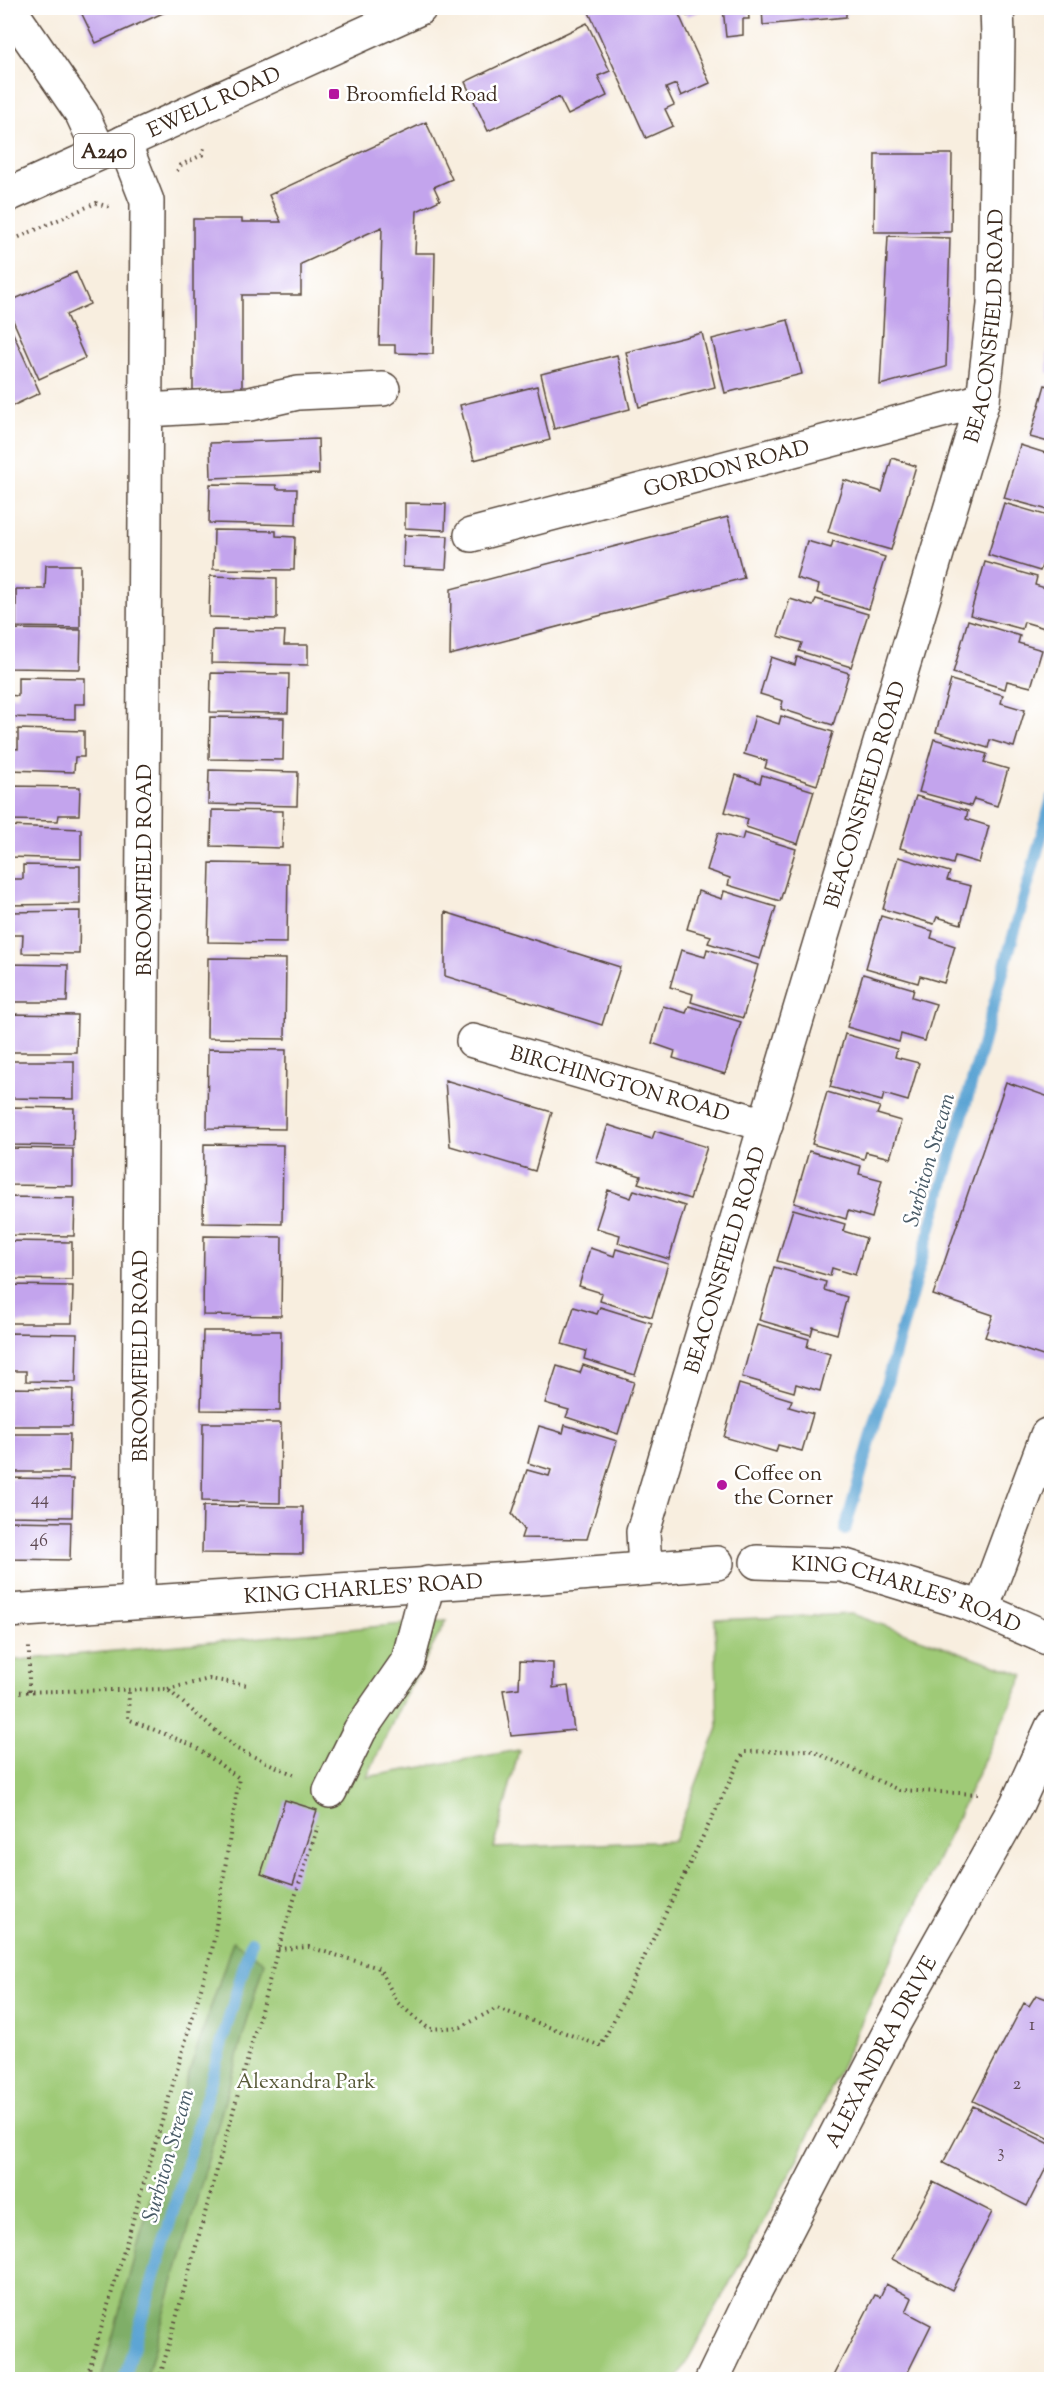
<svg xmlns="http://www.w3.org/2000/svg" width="1059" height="2387" font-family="'Sorts Mill Goudy',serif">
	<rect width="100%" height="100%" fill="#fff"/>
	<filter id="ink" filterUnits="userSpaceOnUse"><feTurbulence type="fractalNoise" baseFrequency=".0167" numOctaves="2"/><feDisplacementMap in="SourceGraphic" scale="12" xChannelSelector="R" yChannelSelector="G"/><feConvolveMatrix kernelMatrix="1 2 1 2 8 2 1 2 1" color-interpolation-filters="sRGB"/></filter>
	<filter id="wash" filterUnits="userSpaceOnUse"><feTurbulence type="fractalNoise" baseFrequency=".008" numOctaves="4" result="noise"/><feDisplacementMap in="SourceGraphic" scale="24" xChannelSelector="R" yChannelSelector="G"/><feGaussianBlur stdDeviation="1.35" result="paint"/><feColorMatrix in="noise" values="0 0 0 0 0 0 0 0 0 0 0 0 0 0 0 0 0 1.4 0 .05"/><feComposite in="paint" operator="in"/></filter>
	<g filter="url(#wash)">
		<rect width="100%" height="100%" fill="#f8eedf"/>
		<path fill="#9fca77" stroke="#6d7a4a" stroke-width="1.5" d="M852,1614L1024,1675L796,2162L677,2379L8,2380V1661L447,1620L403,1700L367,1777L519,1750L494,1848L674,1841L718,1728L715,1620Z"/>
		<path fill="#7fae68" stroke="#5d6c43" stroke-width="1.5" d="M233,1941L264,1962L146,2379H101L167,2138Z"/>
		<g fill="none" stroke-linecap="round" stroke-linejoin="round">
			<path stroke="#5da5d4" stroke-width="12" d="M845,1530L1052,799
				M124,2380L251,1942"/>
		</g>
		<g id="blocks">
			<path fill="#c3a4ed" d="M79,8H174L96,43Z
				M587,8H676L710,83L681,96L676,84L666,88L674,105L665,109L673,126L646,138Z
				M683,8H708L687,16Z
				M723,8H748L749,19H743V35L726,37Z
				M762,8H846V17L763,25Z
				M587,23L610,71L598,76L607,96L568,115L559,97L488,131L465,82Z
				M426,122L452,179L434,187L440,200L417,211L415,253H435L433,354L395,353V345H379L382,227L301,264V295H242V390H193V219H242V222H281L269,195Z
				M875,154H952L951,232H874Z
				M888,236L950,238L946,367L880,385Z
				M76,272L90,304L66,315L85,358L39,379L8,309V302Z
				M1050,291H1052V373H1047Z
				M788,320L802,374L725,393L712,339Z
				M8,322L40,393L8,408Z
				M702,333L715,387L639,407L626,352Z
				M617,355L630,409L554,429L541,374Z
				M1045,385L1052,387V443L1030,437Z
				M537,386L550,440L474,460L460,405Z
				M318,439L319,474L211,478L210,443Z
				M1020,445L1052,455V511L1004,498Z
				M892,458L916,466L891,550L828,532L844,480L882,492Z
				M210,484L276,485L277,489H297L296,525L209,523Z
				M405,503L446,504L445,530L405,528Z
				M1004,503L1052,517V566L1043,563L1040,571L988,555Z
				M728,517L744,578L450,655L451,589Z
				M214,530L276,531V536L295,537L294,570L213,569Z
				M404,535L448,536L446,569L403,567Z
				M807,541L831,548L833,541L885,557L869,609L817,593L819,585L796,578Z
				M985,562L1037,577L1035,585L1052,590V616L1048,629L1024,622L1022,629L970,615Z
				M46,565H80V628L16,627V589H45Z
				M210,576L277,578V619L209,617Z
				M790,599L813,606L816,599L868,614L851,667L799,651L802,643L778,636Z
				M968,620L1020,636L1018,643L1042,650L1031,687L1007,681L1005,689L953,673Z
				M8,629L81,630L80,669L8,668Z
				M212,630L285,631L284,645H308V665L211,663Z
				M771,657L795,665L797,657L849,673L833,725L781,709L783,701L760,694Z
				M211,673L289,674L288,713L210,712Z
				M18,677L85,678V704H75V719L8,717V695L18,696Z
				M951,680L1003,695L1001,703L1025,710L1014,747L990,740L988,748L936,732Z
				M755,716L779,724L781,716L833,732L817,785L765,768L767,761L744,754Z
				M210,717L284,718L283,760L209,759Z
				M18,729L84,731V757H75L74,772L8,770V748L18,749Z
				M934,739L987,754L984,762L1008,769L997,806L974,799L971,806L919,792Z
				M209,770L298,772L297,806L208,804Z
				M736,775L760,783L762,775L814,791L798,844L746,827L748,819L725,812Z
				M8,786L80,787L79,815H59L58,821L8,820Z
				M916,796L968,811L966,819L989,826L979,863L955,856L953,864L900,848Z
				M212,810L283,811L282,848L211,846Z
				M8,826L81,829V859L8,857Z
				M718,833L742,840L744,833L796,849L780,901L728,885L730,878L707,870Z
				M898,857L950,872L947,880L971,886L961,924L937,917L934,924L883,909Z
				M210,863L288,864L287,943L208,942Z
				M23,865L80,866V904L8,905V879H23Z
				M698,891L722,899L724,891L776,907L760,959L708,943L711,936L687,929Z
				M80,911L79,954L22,953L23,935H8V912Z
				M445,912L620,967L602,1025L445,976Z
				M881,916L933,931L931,938L955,946L944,983L920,976L918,983L866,968Z
				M707,949L758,965L743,1018L691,1002L693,994L670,987L681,950L705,957Z
				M208,958L286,959L285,1039L207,1038Z
				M8,964L68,965L67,1002H8Z
				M863,974L914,989L912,997L936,1004L925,1041L901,1034L899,1042L847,1027Z
				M663,1006L686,1013L689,1006L741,1022L725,1074L673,1058L675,1051L652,1043Z
				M8,1014L77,1015L76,1052H8Z
				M845,1034L897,1049L895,1057L919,1063L908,1101L884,1094L882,1101L830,1087Z
				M208,1049L286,1050L285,1129L207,1128Z
				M8,1061H74V1099L8,1098Z
				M445,1080L552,1112L535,1171L450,1146Z
				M1006,1082L1052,1098V1359L985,1337L993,1315L933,1295Z
				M827,1092L880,1107L877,1114L901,1121L890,1158L866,1152L864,1159L812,1144Z
				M8,1107L74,1108L73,1146L8,1145Z
				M608,1125L652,1139L655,1131L707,1147L690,1199L638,1183L641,1176L596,1162Z
				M204,1144L283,1145L282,1224L203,1223Z
				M8,1148L73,1149V1186L8,1185Z
				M809,1151L861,1166L859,1174L882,1180L872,1218L848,1211L846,1219L794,1203Z
				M608,1190L631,1198L634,1190L685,1206L669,1259L618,1243L620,1235L596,1228Z
				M8,1197L75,1198L74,1236L8,1235Z
				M793,1209L845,1224L843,1231L866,1238L855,1275L832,1268L830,1276L777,1261Z
				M204,1236L282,1237L281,1316L203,1315Z
				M8,1241L72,1242V1280L8,1279Z
				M590,1248L614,1256L616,1249L668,1264L652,1317L600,1301L602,1293L579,1286Z
				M774,1267L826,1282L824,1290L847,1297L837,1334L813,1327L811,1335L759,1320Z
				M8,1285L73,1286L72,1323H8Z
				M574,1307L597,1314L600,1307L652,1323L635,1375L584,1359L586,1351L562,1344Z
				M757,1324L809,1339L807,1347L830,1354L820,1391L796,1384L794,1392L742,1377Z
				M203,1331H281L280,1411L201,1410Z
				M8,1333L77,1334L76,1382L26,1381V1371H8Z
				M583,1365L634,1382L618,1434L566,1417L569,1410L545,1403L557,1366L580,1373Z
				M739,1384L792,1400L789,1407L813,1414L802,1451L778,1445L776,1452L724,1437Z
				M8,1388L73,1389L72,1426H8Z
				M203,1423H281L280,1503L202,1501Z
				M565,1425L617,1441L587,1539L521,1538L524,1529L512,1514L527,1470L549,1476L551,1470L528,1463L539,1426L563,1433Z
				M8,1434H70L69,1472H8Z
				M8,1478L73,1479L72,1517L8,1516Z
				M203,1506L303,1507V1554L202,1553Z
				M8,1521L71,1522L70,1560L8,1559Z
				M520,1661L553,1663V1688L568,1686L574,1730L511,1736L503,1690L519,1688Z
				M285,1800L317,1810L293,1885L261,1874Z
				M1036,1995L1052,2001L1050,2139L973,2101L1024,2003L1029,2006Z
				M973,2106L1052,2145V2156L1027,2206L943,2163Z
				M933,2182L992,2212L952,2290L892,2259Z
				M886,2284L912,2298L906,2312L931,2325L904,2380H839L833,2376L875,2295L880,2297Z"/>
		</g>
	</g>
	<g filter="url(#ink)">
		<use href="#blocks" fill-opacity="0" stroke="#57473b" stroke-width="1.5"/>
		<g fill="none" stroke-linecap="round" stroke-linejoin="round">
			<defs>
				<g id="minor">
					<path d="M9,8L82,114L100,153"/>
					<path d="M124,142L147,201L138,1602"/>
					<path d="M147,410L250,404L298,393L383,389"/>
					<path id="s1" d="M471,535L983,400"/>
					<path id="s2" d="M473,1041L766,1125"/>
					<path id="s3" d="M757,1562L842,1565L967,1603L1052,1640"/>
					<path id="s4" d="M645,1568L643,1532L983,400L994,305L998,37L997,8"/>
					<path d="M982,1609L1047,1435L1052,1433"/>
					<path id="s5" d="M8,1611L541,1577L717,1563"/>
					<path d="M330,1791L360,1730L408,1661L428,1583"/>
					<path id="s6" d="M712,2380L752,2297L893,2025L1017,1804L1052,1727"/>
				</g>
				<g id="major">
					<path id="s7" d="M8,195L420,8"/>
				</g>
			</defs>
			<use href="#minor" stroke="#57473b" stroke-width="36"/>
			<use href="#major" stroke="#57473b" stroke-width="36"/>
			<path stroke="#57473b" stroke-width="4" stroke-dasharray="1.5 4.5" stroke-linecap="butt" d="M177,171L181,165L202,155L204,148
				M8,242L96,203L109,207
				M168,1689L209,1679L248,1685
				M29,1691V1647
				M8,1692L167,1689L237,1749L297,1776
				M278,1949L309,1947L379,1968L398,2003L429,2029L461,2027L497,2008L601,2046L744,1752L810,1750L899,1790L978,1794
				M86,2380L212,1951L239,1778L194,1746L128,1719L129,1690
				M159,2380L278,1949L318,1826"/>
			<use href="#minor" stroke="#fff" stroke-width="33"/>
			<use href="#major" stroke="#fff" stroke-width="33"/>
		</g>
	</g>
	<g fill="#b5179e" stroke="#fff" stroke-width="2">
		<rect x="328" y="88" width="12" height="12" rx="3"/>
		<circle cx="722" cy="1485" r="6"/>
	</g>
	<g text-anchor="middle" stroke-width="5" stroke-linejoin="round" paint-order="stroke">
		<g font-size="18" fill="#5d4852">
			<text x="40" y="1504">44</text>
			<text x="39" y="1546">46</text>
			<text x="1032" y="2030">1</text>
			<text x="1017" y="2089">2</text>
			<text x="1001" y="2157">3</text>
		</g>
		<rect fill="#fff" stroke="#766a62" stroke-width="1.5" x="74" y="134" width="60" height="34" rx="4.5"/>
		<g font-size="20" font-weight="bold" fill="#3b2a1e">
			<text x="104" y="158">A240</text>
		</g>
		<g font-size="21" fill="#3b2a1e" stroke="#fff" text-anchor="start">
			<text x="346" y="101">Broomfield Road</text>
			<text x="734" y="1480">Coffee on<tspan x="734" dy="24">the Corner</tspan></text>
		</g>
		<g font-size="21" fill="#3b2a1e" stroke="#fff">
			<text dy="7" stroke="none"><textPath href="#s7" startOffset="226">EWELL ROAD</textPath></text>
			<text dy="7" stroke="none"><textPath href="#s4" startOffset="1292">BEACONSFIELD ROAD</textPath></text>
			<text dy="7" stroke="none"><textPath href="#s1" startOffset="264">GORDON ROAD</textPath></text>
			<text dy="7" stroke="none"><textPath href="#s4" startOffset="806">BEACONSFIELD ROAD</textPath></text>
			<text transform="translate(144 870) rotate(-90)" y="7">BROOMFIELD ROAD</text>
			<text dy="7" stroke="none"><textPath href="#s2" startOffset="153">BIRCHINGTON ROAD</textPath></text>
			<text dy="7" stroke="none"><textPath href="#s4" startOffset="320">BEACONSFIELD ROAD</textPath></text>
			<text transform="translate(140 1356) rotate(-90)" y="7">BROOMFIELD ROAD</text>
			<text dy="7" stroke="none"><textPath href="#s5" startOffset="356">KING CHARLES' ROAD</textPath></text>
			<text dy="7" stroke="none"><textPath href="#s3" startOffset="154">KING CHARLES' ROAD</textPath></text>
			<text dy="7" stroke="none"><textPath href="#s6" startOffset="369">ALEXANDRA DRIVE</textPath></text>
		</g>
		<g font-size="21" fill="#595a39" stroke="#fff">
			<text x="306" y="2088">Alexandra Park</text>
		</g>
		<g font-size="22" font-style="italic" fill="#495b67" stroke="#fff">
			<text transform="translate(928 1159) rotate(-74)" y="8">Surbiton Stream</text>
			<text transform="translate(167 2155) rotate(-74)" y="8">Surbiton Stream</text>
		</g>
	</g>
	<rect width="1059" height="2387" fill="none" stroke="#fff" stroke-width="30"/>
</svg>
